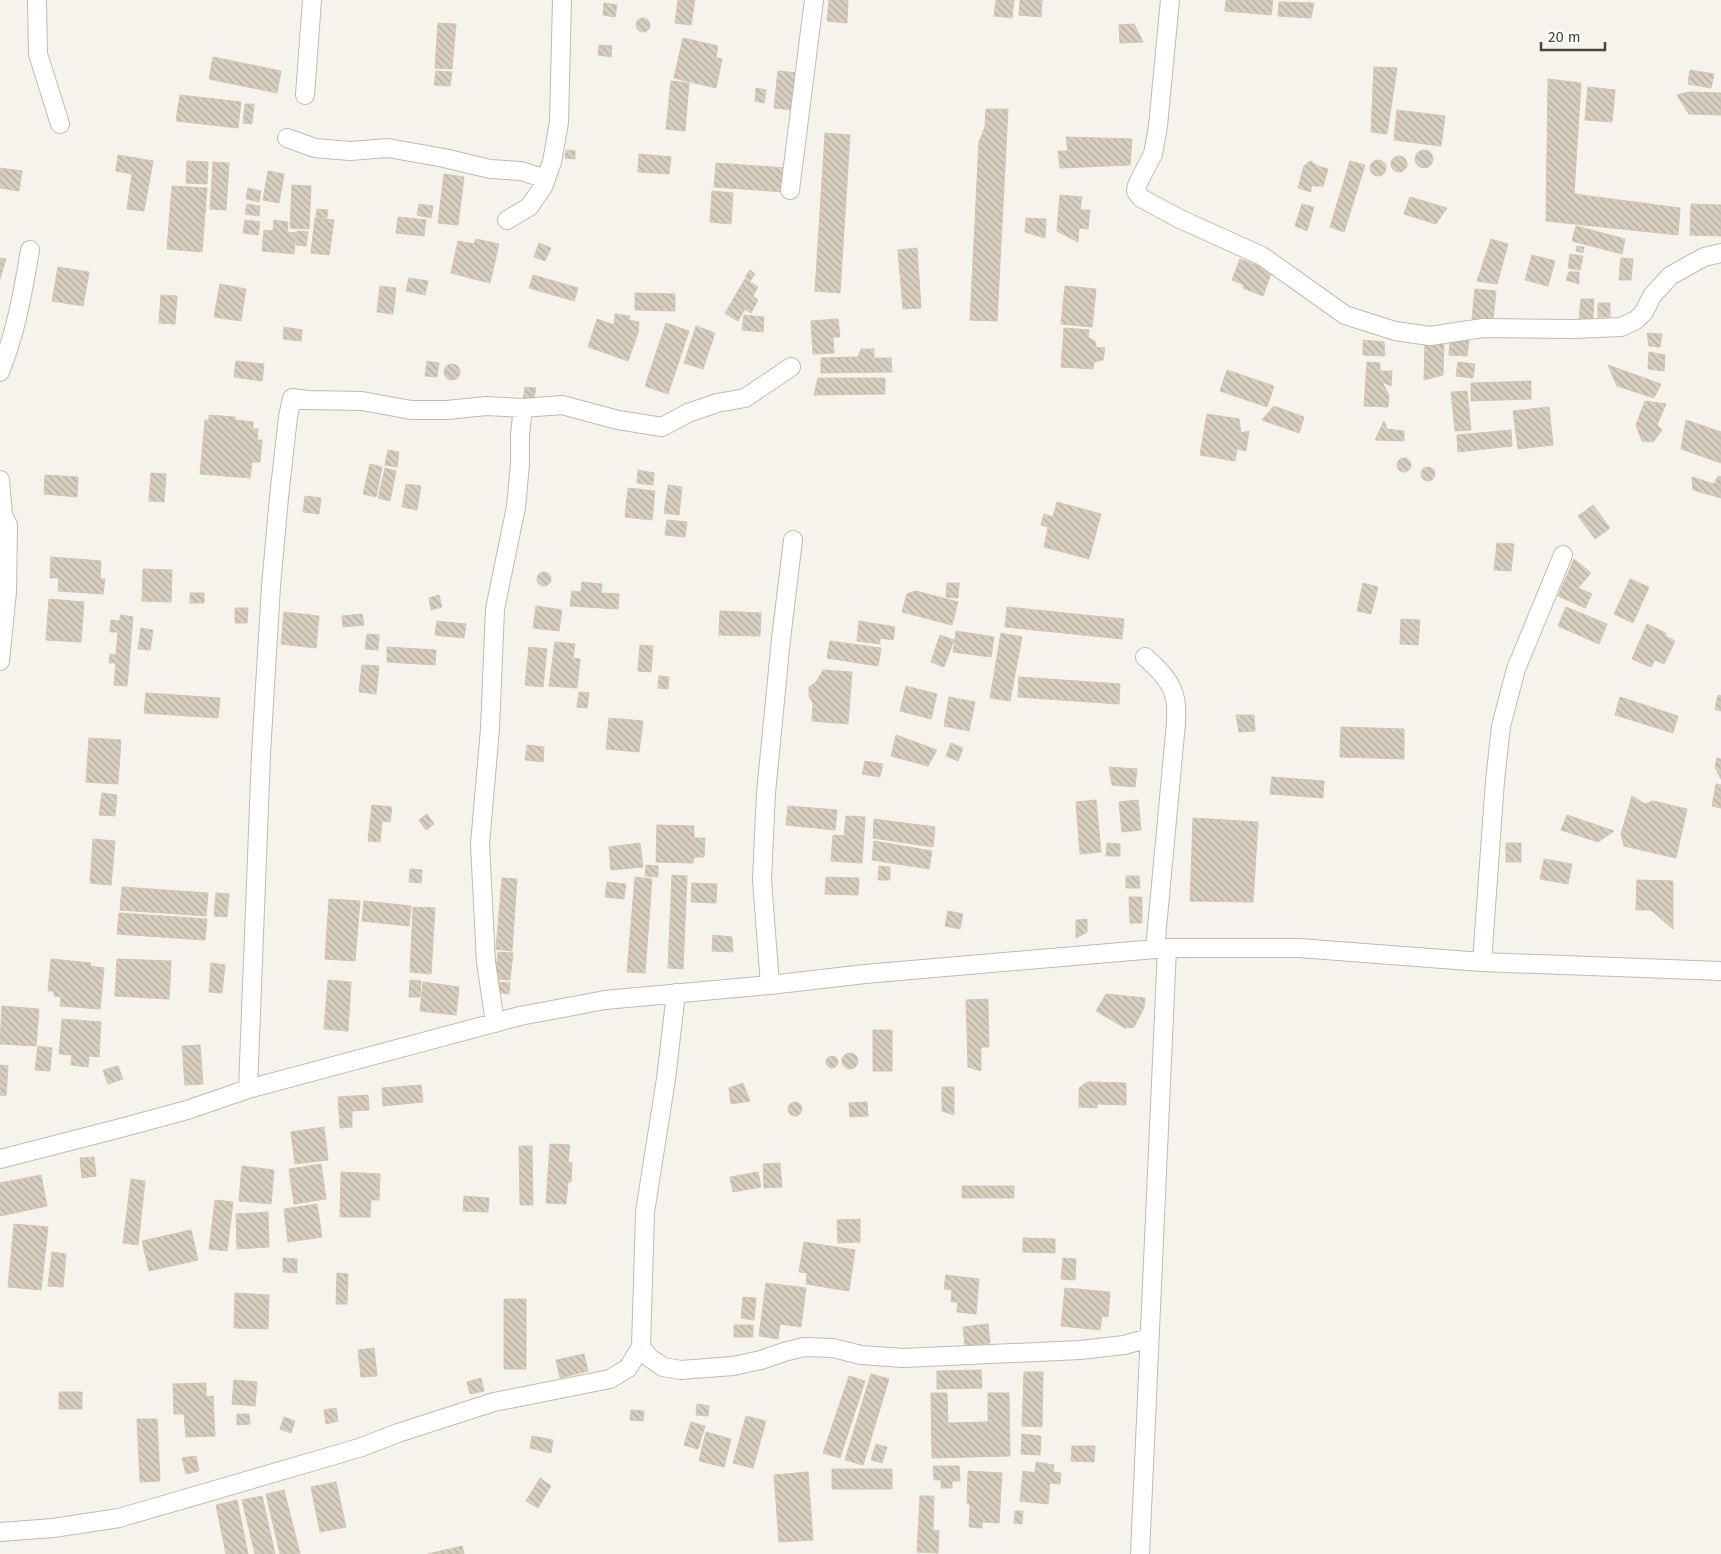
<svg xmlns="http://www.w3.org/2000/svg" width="1721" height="1554" font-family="'Fira Sans',sans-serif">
	<defs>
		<pattern id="building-back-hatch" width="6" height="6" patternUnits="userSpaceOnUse" patternTransform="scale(1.25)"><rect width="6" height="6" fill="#d8cfc1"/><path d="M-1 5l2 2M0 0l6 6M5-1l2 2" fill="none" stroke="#b1aa9e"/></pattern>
	</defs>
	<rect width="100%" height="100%" fill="#f6f3ec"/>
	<path fill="url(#building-back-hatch)" stroke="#d3c7b4" d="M678,0H695L691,25L675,23Z
		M829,0H848L847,23L827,21Z
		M996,0H1014L1012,18L994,16Z
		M1020,0H1042L1041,17L1019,15Z
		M1226,0H1273L1271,15L1225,11Z
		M1279,2L1314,3L1311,18L1278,16Z
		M604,3L617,5L615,17L603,15Z
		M636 25a7 7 0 1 1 14 0a7 7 0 1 1-14 0Z
		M438,23L456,24L452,69L435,68Z
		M1134,24L1143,42L1120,43L1119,25Z
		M683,38L718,46L716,58L722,59L716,88L674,78Z
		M599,45L612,46L611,57L598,55Z
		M213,57L281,71L277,93L209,79Z
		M1374,67L1397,68L1387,134L1371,132Z
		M1690,70L1714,74L1711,88L1688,84Z
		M436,71L452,72L450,86L434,85Z
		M778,71L798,73L794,110L774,108Z
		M1548,79L1581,83L1574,194L1680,208L1678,235L1546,221Z
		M671,81L689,83L685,131L666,129Z
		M1588,87L1615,90L1612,122L1585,120Z
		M756,88L766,90L764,103L755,101Z
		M1689,92L1721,93V115L1689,114L1677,95Z
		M180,95L241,102L238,128L176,121Z
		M245,104H254L252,124L243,123Z
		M986,109H1008L997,321L970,320L979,142L985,127Z
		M1397,110L1445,116L1441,146L1394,140Z
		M825,133L850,135L840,293L815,291Z
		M1066,137L1132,139L1130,165L1060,168L1058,151H1068Z
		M1415 159a9 9 0 1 1 18 0a9 9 0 1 1-18 0Z
		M566,150L575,151V159L565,158Z
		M639,154L671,157L669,174L638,172Z
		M118,155L153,161L144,211L127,209L132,174L116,171Z
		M1391 164a8 8 0 1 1 16 0a8 8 0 1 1-16 0Z
		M1370 168a8 8 0 1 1 16 0a8 8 0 1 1-16 0Z
		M187,161L208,162L207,184L186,183Z
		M1310,161L1318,166L1328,169L1323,186H1311V192L1298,188L1304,166Z
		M1350,161L1365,165L1344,232L1330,227Z
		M213,162L229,163L226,210L210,209Z
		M716,163L787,168L785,192L714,187Z
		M0,168L22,171L19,191L0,188Z
		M268,171L284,174L279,203L263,200Z
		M444,174L464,177L458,225L438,223Z
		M292,185L311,186L309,229L290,228Z
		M172,186L207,188L202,252L167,249Z
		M248,188L261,191L259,202L246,199Z
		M712,191L733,193L731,224L710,222Z
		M1060,195L1082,197L1080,210H1090L1088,229L1079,228L1078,242L1057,231Z
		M1410,197L1447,208L1436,224L1404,214Z
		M247,204L260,206L259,216L245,214Z
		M419,204L433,206L431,218L417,215Z
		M1302,204L1314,207L1307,231L1295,226Z
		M1691,204L1721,205V236L1690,235Z
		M317,209L328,210L327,218L316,217Z
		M398,217L426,220L424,236L396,233Z
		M315,218L334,220L329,255L311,253Z
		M1026,218L1046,219L1045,238L1025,232Z
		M245,220L260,222L258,235L243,233Z
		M274,220L288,222L287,232L296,233L294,254L262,251L264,230L273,231Z
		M1576,226L1625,239L1622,254L1572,241Z
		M297,231L308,232L306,246L296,245Z
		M476,239L499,244L490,283L451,273L458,241L474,244Z
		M1491,239L1508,244L1497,284L1477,281Z
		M539,243L551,248L545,261L534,257Z
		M1577,246L1584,247L1583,253L1576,251Z
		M917,248L921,308L903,309L898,250Z
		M1570,254L1583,256L1580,270L1568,268Z
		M1532,255L1555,261L1548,286L1525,280Z
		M0,258L6,259L0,279Z
		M1621,258L1633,259L1631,280H1619Z
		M1240,259L1272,271L1263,296L1243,288L1244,285L1232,280Z
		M58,267L89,272L83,306L52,301Z
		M750,270L755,274L750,281L745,277Z
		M1569,272H1579V284L1566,280Z
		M533,275L578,288L574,301L529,288Z
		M409,278L428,281L425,295L406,291Z
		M745,279L758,287L753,296L758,300L751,313L745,309L738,321L725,313Z
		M220,284L246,289L241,321L214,317Z
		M380,286L396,288L393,314L377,312Z
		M1065,286L1096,289L1092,327L1061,324Z
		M1475,289L1496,291L1493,320L1472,319Z
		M635,293L675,294V311L635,310Z
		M161,295L177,296L175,324L159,323Z
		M1581,299H1594L1593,319H1579Z
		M1598,303H1610V317H1598Z
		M615,314L630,316L629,320L639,322L638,333L628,361L588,347L597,319L614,325Z
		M744,315L764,317L763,332L742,330Z
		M838,319L840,337H833L834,353L813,354L811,321Z
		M666,323L689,331L668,394L645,386Z
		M696,326L715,333L703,369L684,363Z
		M284,327L302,330L301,341L283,339Z
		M1064,328L1089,330L1088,337L1095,341L1096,347L1105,348L1103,360L1094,362L1093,369L1061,367Z
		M1647,333L1662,334L1660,347L1649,346Z
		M1450,339L1469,340L1467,356L1449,355Z
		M1363,340L1384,342L1385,356L1363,355Z
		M1425,344H1444L1443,375L1424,380Z
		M861,349H874V358H891L892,372L821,373V358L858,357Z
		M1649,352L1665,355L1664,371L1648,369Z
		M236,361L264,364L262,381L234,377Z
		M427,361L439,363L437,377L425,376Z
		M1367,362L1380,363V371H1392L1391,386L1382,382L1389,395L1388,407L1364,406Z
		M1458,362L1475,364L1473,378L1456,376Z
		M444 372a8 8 0 1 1 16 0a8 8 0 1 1-16 0Z
		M1608,365L1661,384L1654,398L1617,386Z
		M1227,370L1274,386L1267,407L1220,391Z
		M818,378H885V394L814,395Z
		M1531,381V399L1471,401V383Z
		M525,387L536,388L533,403L523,401Z
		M1467,391L1471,430L1455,431L1451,392Z
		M1645,401L1666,404L1657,425L1662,430L1653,442L1642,441L1636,425Z
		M1274,406L1304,417L1299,433L1262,420Z
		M1549,407L1553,445L1518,449L1513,411Z
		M1207,414L1239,419L1241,433L1249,431L1246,451L1237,449L1235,461L1200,455Z
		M209,415L235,417V420L253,422V429H258L257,440H262L260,462H252L250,478L200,474L205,420H209Z
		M1686,420L1721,432V463L1681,449Z
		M1384,421L1387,429L1404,431V441L1375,440Z
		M1511,430L1512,446L1458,452L1457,435Z
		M388,450L399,452L397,467L385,465Z
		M1397 465a7 7 0 1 1 14 0a7 7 0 1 1-14 0Z
		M370,464L382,467L376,497L363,494Z
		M1421 474a7 7 0 1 1 14 0a7 7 0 1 1-14 0Z
		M385,468L396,471L390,501L378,498Z
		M638,470L654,473L653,485L637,483Z
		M151,473L166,474L164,502L149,501Z
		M45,475L78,477L77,497L44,494Z
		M1718,476L1721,477V498L1693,490L1692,477L1714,484Z
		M406,484L421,486L417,510L402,507Z
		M668,485L682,487L679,515L664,513Z
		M628,488L655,491L652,520L625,517Z
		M305,496L321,498L319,514L303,512Z
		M1057,502L1101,514L1089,559L1044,547L1048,527L1041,525L1044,514L1053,517Z
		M1593,505L1610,528L1595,539L1578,516Z
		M667,520L687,522L685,537L665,535Z
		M1497,543L1514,544L1511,571L1494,570Z
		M51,557L101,561L100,579H105L103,594L58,591L59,578H50Z
		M1574,559L1591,573L1578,588L1592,594L1585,608L1558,596Z
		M143,569L172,570L171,602L142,601Z
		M537 579a7 7 0 1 1 14 0a7 7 0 1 1-14 0Z
		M1630,579L1649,587L1633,623L1614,614Z
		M582,582L602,584L601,593L619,594L618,609L570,606L572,591L581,592Z
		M947,583H959L958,598L946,597Z
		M1363,583L1378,587L1371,614L1357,611Z
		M916,591L958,602L952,625L902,612L907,594Z
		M190,593H204V603H190Z
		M439,595L442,607L431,610L429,598Z
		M49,599L84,602L81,642L46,640Z
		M536,606L562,610L559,631L533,628Z
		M1007,607L1124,619L1122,639L1005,627Z
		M1566,607L1607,624L1599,644L1558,626Z
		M235,608H248L247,623H235Z
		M720,611L761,613L760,636L719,635Z
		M284,612L319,616L316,648L281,644Z
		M362,614L364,625L343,627L342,616Z
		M120,615L133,617L127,686L114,685L116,663H109L110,654L116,655L118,632H110L111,620L120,621Z
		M1401,619L1420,620L1418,645L1400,644Z
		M437,621L466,624L464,638L435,635Z
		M859,621L895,627L893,640L880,638V644L857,641Z
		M1647,624L1666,633L1665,636L1675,641L1664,664L1655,660L1651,667L1632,659Z
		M141,628L153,630L150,650L138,649Z
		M956,631L994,637L991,657L953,652Z
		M1001,633L1022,637L1010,701L990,698Z
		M367,634L379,635L378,650L365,649Z
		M940,635L954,640L944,667L931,662Z
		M830,641L881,648L878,666L827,658Z
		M555,642L575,644L573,658L580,659L577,688L549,686Z
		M640,645L653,646L651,672L638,671Z
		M387,647L436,650L435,665L387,662Z
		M529,647L547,649L543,687L525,685Z
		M362,665L379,666L376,694L359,692Z
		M823,670L852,672L848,724L812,721L813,703L809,696V687L816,682Z
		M659,676L669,677L668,689L658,688Z
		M1019,677L1120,684L1119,704L1018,697Z
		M906,686L937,694L931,719L900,711Z
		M579,692L589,693L587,708L577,707Z
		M146,693L220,698L218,718L144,713Z
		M1718,695L1721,696V711L1715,709Z
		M949,697L975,702L969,731L944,726Z
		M1620,697L1678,716L1673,733L1615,715Z
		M1236,715H1254L1255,731L1239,732Z
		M609,718L643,721L639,752L606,749Z
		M1341,727L1404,729V759L1340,757Z
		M896,735L937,750L928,766L891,756Z
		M89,738L121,740L118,784L86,782Z
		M951,743L963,748L958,761L946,756Z
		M527,745L544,747L543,762L525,760Z
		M1717,758L1721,759V779L1715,767Z
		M865,761L883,764L880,777L862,774Z
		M1109,767L1137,769L1135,787L1112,785Z
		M1272,777L1324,781L1323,798L1270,794Z
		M1716,784L1721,785V808L1712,806Z
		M102,793L117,795L115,816L99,815Z
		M1632,796L1645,804L1653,801L1687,809L1676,858L1624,846L1621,834Z
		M1096,800L1101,852L1080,854L1076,802Z
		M1138,800L1141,830L1122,832L1119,802Z
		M372,805L392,807L390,822L382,821L380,842L368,841Z
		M788,806L837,810L835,830L786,825Z
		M427,814L434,824L426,830L419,820Z
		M1567,815L1614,831L1598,842L1561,830Z
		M846,816L865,817L862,863L831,861L833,835L844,836Z
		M1193,818L1258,822L1253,902L1190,901Z
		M874,819L935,827L933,847L873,838Z
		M657,825L694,826V838H705L704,857H694L693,863L656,862Z
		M93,839L115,841L111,885L90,883Z
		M874,841L932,851L929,869L872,860Z
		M640,843L643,867L611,870L609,847Z
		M1107,843L1120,844V856H1106Z
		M1506,843H1521V862H1506Z
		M1544,859L1572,864L1568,884L1540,879Z
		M646,865L658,866V877L645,876Z
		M879,866L890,867V880H878Z
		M410,869L422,870L421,883L409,882Z
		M672,875L687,876L683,969L668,968Z
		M1126,876H1139L1140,888H1126Z
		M635,877L652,879L645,973L627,972Z
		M826,877L859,878L858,895L825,894Z
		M502,878L517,879L512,951L496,949Z
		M1637,880L1673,881V929L1651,910H1636Z
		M607,882L626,884L624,899L605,897Z
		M692,883L717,884L716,903L691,902Z
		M122,887L208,893L206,916L120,910Z
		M216,893L229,894L227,917L214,916Z
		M1129,897H1142V923H1130Z
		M329,899L360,901L355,961L325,959Z
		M364,901L411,906L409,926L362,921Z
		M413,907L435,908L431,974L410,972Z
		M948,911L963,914L960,929L945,926Z
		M119,913L207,919L205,940L117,934Z
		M1087,919V932L1076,938V920Z
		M713,935L732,937L733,952L712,951Z
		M498,952L513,953L510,980L495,979Z
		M51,959L91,963L90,966L104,968L100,1009L60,1006L61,997L54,996V991H48Z
		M117,959L171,961L169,999L115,996Z
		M211,963L225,965L222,993L209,992Z
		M328,980L351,982L348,1031L324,1029Z
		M410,980L421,981L420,997H409Z
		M423,982L459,987L456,1015L420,1011Z
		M497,982L510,983L509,994L496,992Z
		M1106,994L1145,998L1144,1008L1134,1027L1125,1028L1096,1011Z
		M988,999L989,1047H981V1071L968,1067L966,1000Z
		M2,1006L39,1009L36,1046L0,1044Z
		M62,1019L101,1022L99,1057L89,1056L88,1067L71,1065L72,1055L59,1054Z
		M873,1030H892V1071H873Z
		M200,1045L203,1084L185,1085L182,1046Z
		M38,1046L52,1048L50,1071L35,1070Z
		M842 1061a8 8 0 1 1 16 0a8 8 0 1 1-16 0Z
		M826 1062a6 6 0 1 1 12 0a6 6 0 1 1-12 0Z
		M0,1065L8,1066L6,1096L0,1095Z
		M118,1066L123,1079L108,1084L103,1070Z
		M1087,1082L1126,1083V1105L1097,1104V1108L1079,1107V1088Z
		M743,1083L750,1101L731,1104L729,1088Z
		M421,1085L423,1102L383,1106L382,1088Z
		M942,1087H954V1115L942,1111Z
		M368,1095L369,1110L352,1111V1127L340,1128L338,1097Z
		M788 1109a7 7 0 1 1 14 0a7 7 0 1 1-14 0Z
		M867,1102L868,1116L850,1117L849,1103Z
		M324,1127L328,1160L295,1164L291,1132Z
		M550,1144L570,1145L568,1162L572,1163L571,1182H568L566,1204L546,1203Z
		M519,1146H532L533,1205H520Z
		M94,1157L96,1176L82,1178L80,1158Z
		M780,1163L782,1187L764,1188L763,1164Z
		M321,1164L326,1199L294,1204L289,1169Z
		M242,1166L274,1170L271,1204L239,1201Z
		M341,1172L380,1174L379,1200H371L370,1217H340Z
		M758,1172L761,1187L733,1192L730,1177Z
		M41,1175L47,1206L0,1216V1183Z
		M131,1179L145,1181L138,1245L123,1243Z
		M962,1186H1014V1198H962Z
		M464,1196L489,1198L488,1212L463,1211Z
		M215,1200L233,1202L227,1251L209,1249Z
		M317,1204L322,1237L288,1242L284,1209Z
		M268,1212L269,1247L237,1249L236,1214Z
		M860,1219V1242L838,1243L837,1220Z
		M14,1224L48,1227L41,1290L8,1287Z
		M191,1230L198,1260L149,1271L142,1241Z
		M1023,1238L1055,1239V1253L1023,1252Z
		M804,1242L855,1250L849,1291L806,1284L807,1273L799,1272Z
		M52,1252L66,1254L63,1287L48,1286Z
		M283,1258L297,1259V1273L283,1272Z
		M1063,1258L1076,1259L1075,1280L1061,1279Z
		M337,1273L348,1274L347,1304H336Z
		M946,1275L979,1279L976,1314L957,1312L958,1302H951L952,1290L944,1289Z
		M766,1283L806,1288L801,1327L780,1324L778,1339L759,1336Z
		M1065,1288L1110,1292L1108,1317L1102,1316L1100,1330L1061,1326Z
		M235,1293L269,1295L268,1329L234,1328Z
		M743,1297L756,1298L754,1320L741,1318Z
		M504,1299H526V1369H504Z
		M988,1324L990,1343L965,1346L963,1327Z
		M734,1325H753V1337H734Z
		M374,1348L377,1376L361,1377L358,1350Z
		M584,1354L588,1371L560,1378L556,1360Z
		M981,1370L982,1388L937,1389V1371Z
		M1024,1372H1043L1042,1427L1022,1426Z
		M871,1374L889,1379L863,1465L845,1460Z
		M849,1376L865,1381L840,1458L823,1453Z
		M481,1378L484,1391L470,1394L467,1382Z
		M234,1380L257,1382L255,1406L232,1404Z
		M206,1383V1397L213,1396L215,1436L186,1437L184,1414H174L173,1384Z
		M59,1392H82V1409H59Z
		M931,1393H947L948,1423L988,1422V1393H1009L1010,1456L932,1458Z
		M697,1404L709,1406L708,1416L696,1415Z
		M336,1408L338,1421L326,1424L324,1410Z
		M631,1410L644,1411L643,1421L630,1420Z
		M237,1414H249L250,1424L237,1425Z
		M746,1416L766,1421L753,1468L733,1463Z
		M284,1417L295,1421L291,1433L280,1429Z
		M137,1419H157L160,1481L140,1482Z
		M691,1422L705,1426L698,1449L684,1445Z
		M706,1432L731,1439L724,1467L699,1461Z
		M1022,1434L1041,1436L1040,1455L1021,1454Z
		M532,1436L553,1440L551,1453L530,1448Z
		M876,1444L887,1447L882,1463L871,1460Z
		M1072,1446H1095L1094,1462L1071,1461Z
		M196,1456L199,1471L186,1474L182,1458Z
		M1036,1462L1054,1465L1053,1472L1061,1473L1060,1484L1050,1483L1048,1504L1020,1501L1023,1471L1035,1473Z
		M933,1466H959L960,1481H952V1488H941V1480H934Z
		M832,1469H892V1489H832Z
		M968,1471L1002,1473L999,1523L982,1522V1528L969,1527L970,1504H967Z
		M808,1472L813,1540L779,1542L774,1475Z
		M540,1478L551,1486L538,1508L526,1501Z
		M336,1482L346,1527L320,1532L311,1487Z
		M284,1490L300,1554H280L266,1494Z
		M262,1496L275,1554H255L242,1500Z
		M920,1496H934L933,1530L939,1531L938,1553L917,1552Z
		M237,1500L248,1554H226L216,1505Z
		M1015,1511H1023L1022,1524L1014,1523Z
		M462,1546L464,1554H428Z"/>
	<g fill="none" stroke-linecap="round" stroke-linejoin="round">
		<defs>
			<path id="street" d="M37,0L38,54L60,124
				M1170,0L1158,126L1153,154L1137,185L1136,191L1141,198L1180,219L1262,256L1345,315L1395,331L1430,336L1483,328L1574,329L1621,327L1636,320L1644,312L1652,296L1670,276L1704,257L1721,253
				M305,95L312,0
				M287,138L315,148L350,151L388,148L444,158L490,169L521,171L546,179
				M790,190L814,0
				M507,220L529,207L543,187L552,162L559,122L562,0
				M0,372C16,332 23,292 30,250
				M0,480L3,515
				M0,513L3,515L8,525L7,592L0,661
				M1145,657C1157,668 1172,681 1175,699C1177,706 1176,715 1176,723L1155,949
				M1482,962L1495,781L1501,726L1516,669L1563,555
				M770,985L762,880L764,835L766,793L781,639L793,540
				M495,1023L486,962L480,844L490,729L495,609L516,507L520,464V434L523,408L562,405L618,420L662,427L688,413L717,403L745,398L791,367
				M248,1089L261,754L271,586L279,497L288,417L292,398L308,400L362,401L411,410H447L486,406L523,408
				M0,1159L117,1129L187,1110L248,1089L520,1016L605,1000L770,985L865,974L1167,948H1299L1482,962L1721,971
				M641,1347L650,1358L663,1367L681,1370L733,1366L761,1360L784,1352L804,1347L833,1348L861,1355L903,1358L1080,1350L1124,1345L1149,1338
				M0,1532L53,1528L119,1518L359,1448L398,1433L494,1402L610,1379L628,1368L641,1347L645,1212L666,1079L676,993
				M1140,1554L1167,948"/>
		</defs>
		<use href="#street" stroke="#c2bbae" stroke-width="20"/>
		<use href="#street" stroke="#fff" stroke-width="18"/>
	</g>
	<path d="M1541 42v8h64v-8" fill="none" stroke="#4b4439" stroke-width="2.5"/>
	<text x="1548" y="42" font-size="15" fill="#4b4439" stroke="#ffffff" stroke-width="4" paint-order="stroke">20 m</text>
</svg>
